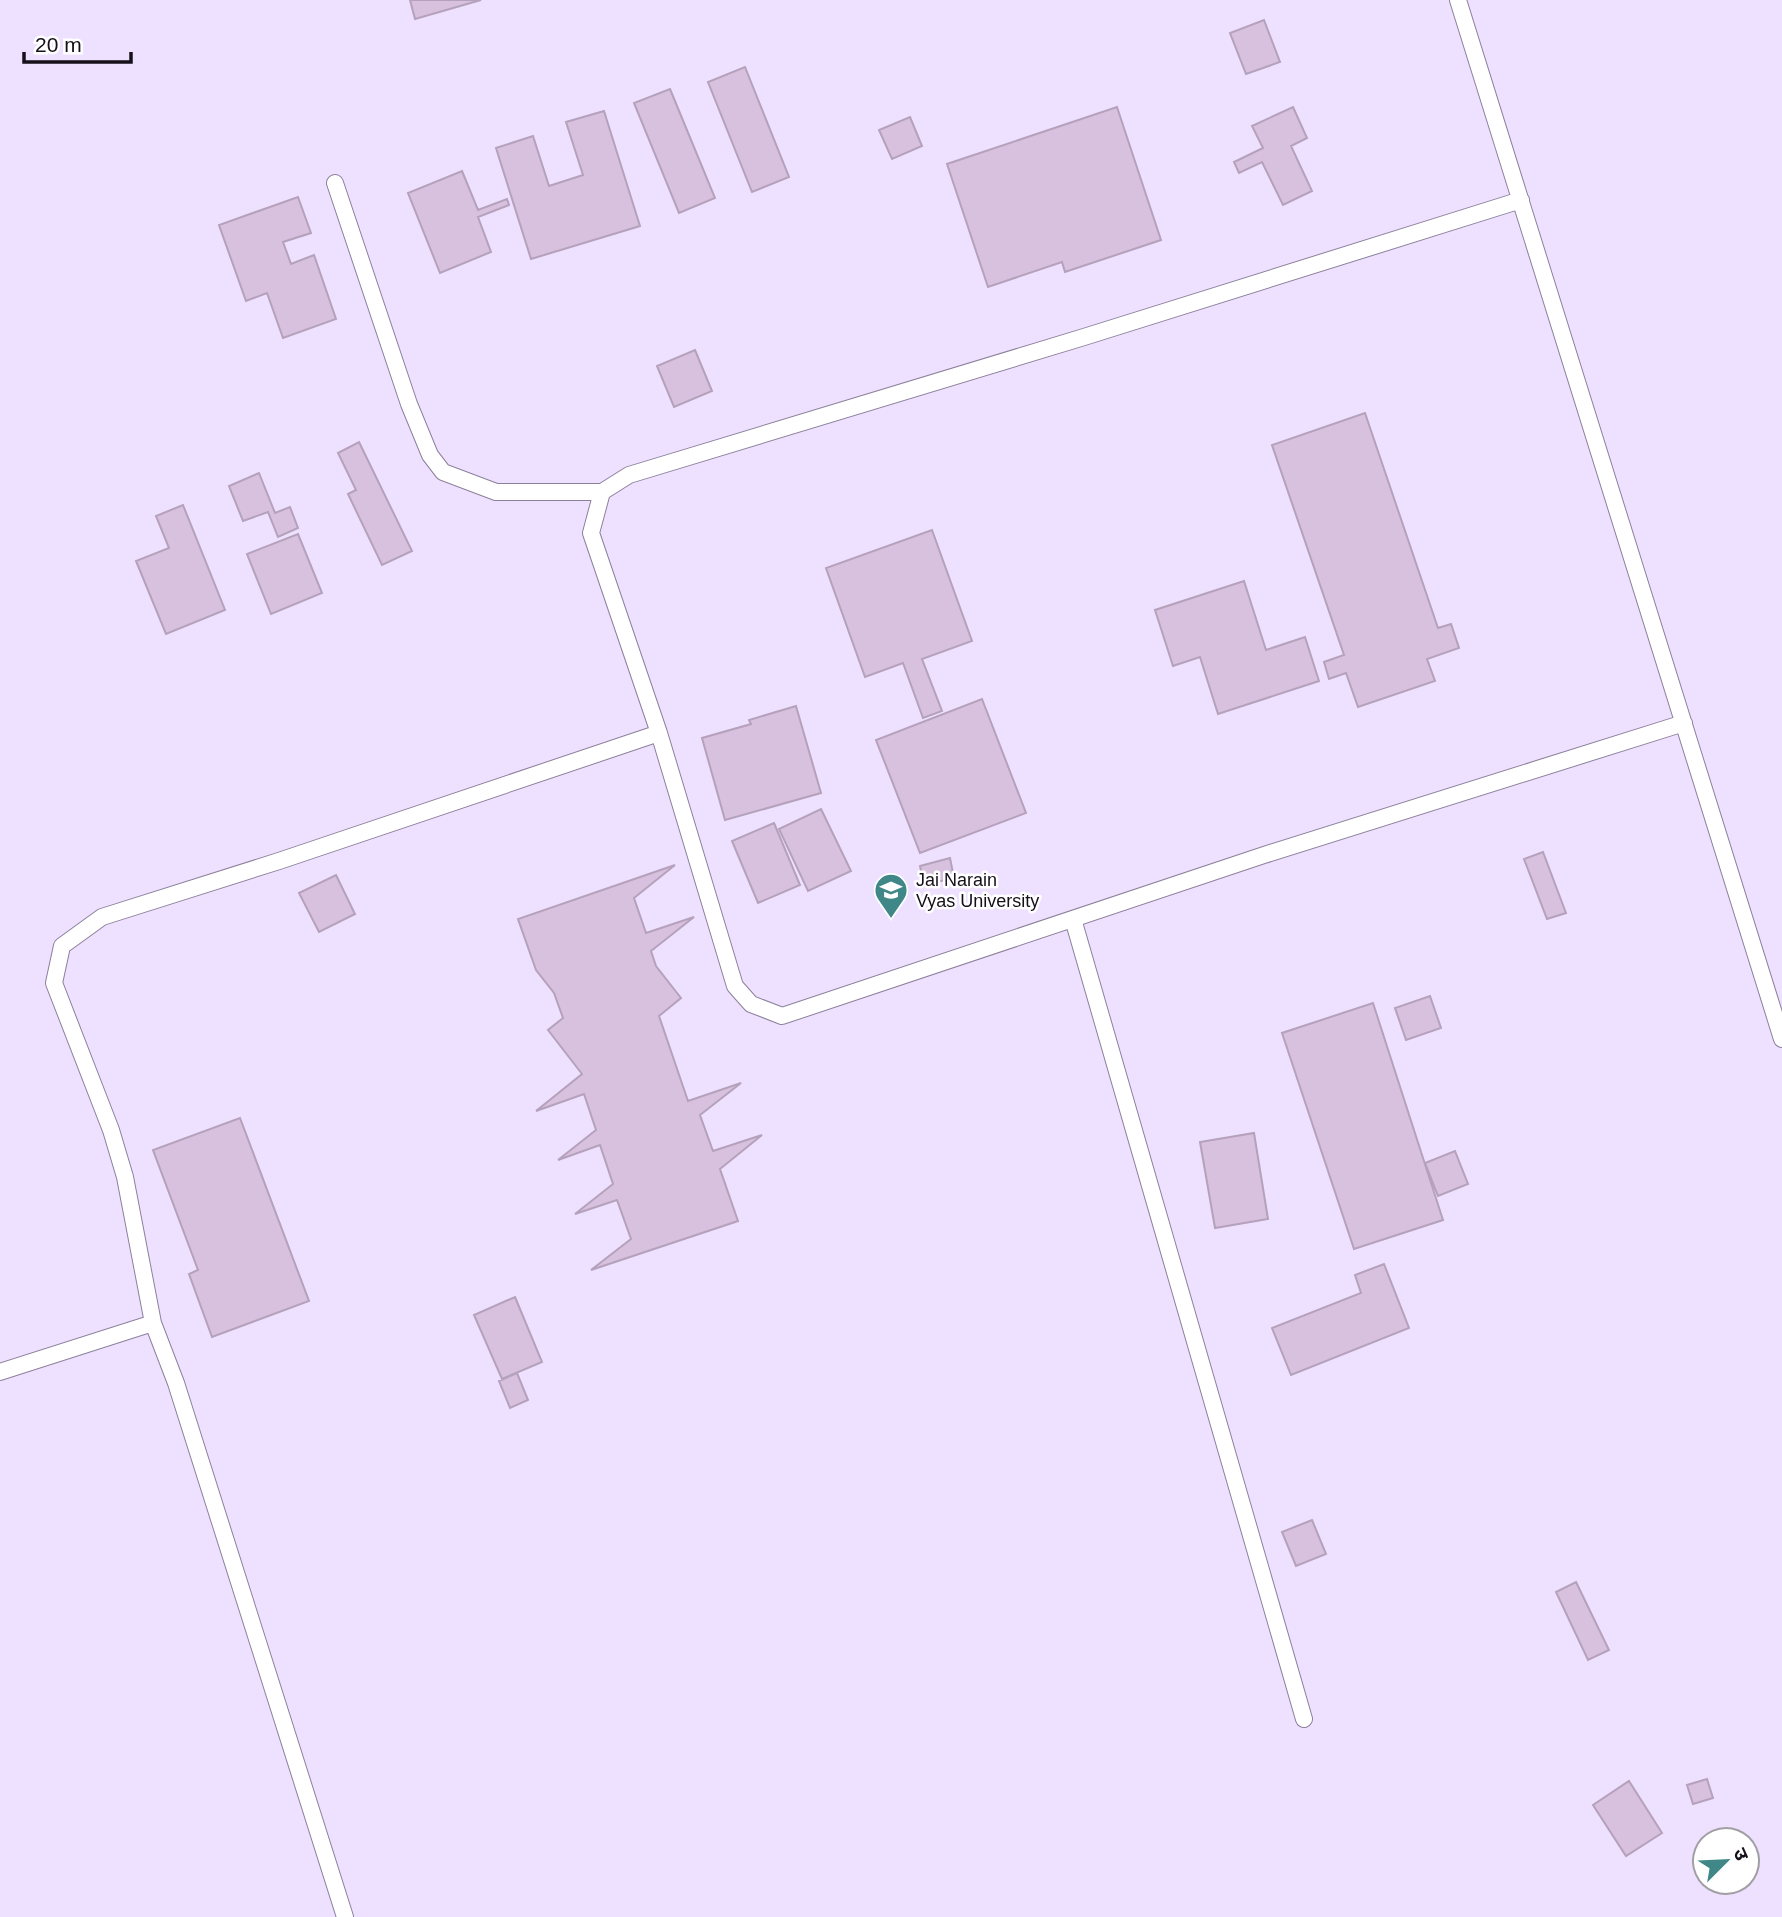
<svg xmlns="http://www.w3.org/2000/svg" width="1782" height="1917" font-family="Arial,'Noto Sans Devanagari',sans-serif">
	<rect width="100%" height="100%" fill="#f3ebfe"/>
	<path fill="#eee1ff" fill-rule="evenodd" d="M0,0H1782V1917H0ZM1705,1840H1747V1882H1705Z"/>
	<path fill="#d7c1de" stroke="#b5a1bb" stroke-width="2" d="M410,0H481L415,19Z
		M1264,20L1280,62L1246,74L1230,33Z
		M745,67L789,177L752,192L708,82Z
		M670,89L715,198L679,213L634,103Z
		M1117,107L1161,240L1065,272L1062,262L988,287L947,164Z
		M1293,107L1307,138L1291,146L1312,191L1283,205L1262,162L1239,173L1234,162L1263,148L1252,126Z
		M604,111L640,226L531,259L496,148L533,136L549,186L583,175L566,122Z
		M910,117L922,146L892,159L879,130Z
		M462,171L478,210L507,199L509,205L478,217L491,252L440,273L408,193Z
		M298,197L311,233L283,242L291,264L314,255L336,319L283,338L267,293L246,301L219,225Z
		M695,350L712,391L674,407L657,366Z
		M1365,413L1438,628L1451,624L1459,648L1427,659L1435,681L1358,707L1346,673L1329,679L1324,662L1344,655L1272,445Z
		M359,442L412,551L382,565L348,494L356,490L338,453Z
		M259,473L275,513L290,507L298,528L278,537L268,512L243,521L229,486Z
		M183,505L225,610L166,634L136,561L169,548L156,516Z
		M932,530L972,641L922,659L942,711L923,718L903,663L865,677L826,568Z
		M298,534L322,593L271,614L247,554Z
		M1244,581L1266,650L1305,637L1319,681L1218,714L1200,657L1173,666L1155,610Z
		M982,699L1026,813L920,853L876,740Z
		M796,706L821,793L725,820L702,738L751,724L749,720Z
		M821,809L851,871L808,891L779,829Z
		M774,823L800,885L758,903L732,841Z
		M1543,852L1566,913L1547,919L1524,859Z
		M950,858L954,878L924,885L920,866Z
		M675,865L634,898L646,933L694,917L651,951L656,966L681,998L659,1016L688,1101L741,1083L700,1115L713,1151L762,1135L720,1169L738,1221L591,1270L631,1239L617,1200L575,1214L613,1184L600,1145L558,1160L596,1130L584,1094L536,1111L582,1074L548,1030L563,1018L554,993L536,970L518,919Z
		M336,875L355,914L319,932L299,893Z
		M1430,996L1441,1028L1406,1040L1395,1008Z
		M1373,1003L1443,1220L1354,1249L1282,1033Z
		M240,1118L309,1301L212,1337L189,1274L198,1270L153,1150Z
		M1254,1133L1268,1219L1215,1228L1200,1142Z
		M1455,1151L1468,1184L1438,1196L1425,1163Z
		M1384,1264L1409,1328L1291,1375L1272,1328L1361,1293L1355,1275Z
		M515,1297L542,1362L502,1379L474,1315Z
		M517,1373L528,1400L510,1408L499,1381Z
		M1312,1520L1326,1554L1296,1566L1282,1532Z
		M1576,1582L1609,1650L1588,1660L1556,1592Z
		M1707,1779L1713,1798L1693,1804L1687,1785Z
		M1629,1781L1662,1833L1626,1856L1593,1805Z"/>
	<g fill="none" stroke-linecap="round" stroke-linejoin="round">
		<defs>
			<path id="service" d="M1458,0L1782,1039
				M335,183L409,404L430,455L443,472L496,492H602
				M1521,200L1084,337L629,475L602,492L591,533L659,733L735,986L751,1004L782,1016L1264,855L1684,723
				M1073,919L1304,1719
				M0,1372L153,1323
				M345,1917L176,1383L153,1323L125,1177L111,1130L54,983L62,946L102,917L279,861L659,733"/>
		</defs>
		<use href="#service" stroke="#8c809b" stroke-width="18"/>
		<use href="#service" stroke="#fff" stroke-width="16"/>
	</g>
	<defs>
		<symbol id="university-pin" viewBox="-11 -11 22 30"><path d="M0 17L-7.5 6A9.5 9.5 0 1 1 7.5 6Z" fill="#408887" stroke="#fff"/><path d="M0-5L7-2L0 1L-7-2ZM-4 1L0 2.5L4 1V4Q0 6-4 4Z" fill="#fff"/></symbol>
	</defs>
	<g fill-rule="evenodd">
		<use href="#university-pin" x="872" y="871" width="38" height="52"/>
	</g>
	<g text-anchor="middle" stroke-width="5" stroke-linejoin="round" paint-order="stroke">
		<g font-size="18" fill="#15101a" stroke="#fff" text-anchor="start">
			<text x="916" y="886">Jai Narain<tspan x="916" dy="21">Vyas University</tspan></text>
		</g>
	</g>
	<g transform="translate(1726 1861) rotate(66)"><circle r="33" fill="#ffffff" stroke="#a19fa3" stroke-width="2"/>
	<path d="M0-5L12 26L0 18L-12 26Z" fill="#408887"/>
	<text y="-10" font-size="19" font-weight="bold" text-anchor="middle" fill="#15101a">उ</text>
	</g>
	<path d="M24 52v10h107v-10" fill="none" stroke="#15101a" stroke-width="3.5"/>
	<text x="35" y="52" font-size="21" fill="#15101a" stroke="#ffffff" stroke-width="5" paint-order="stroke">20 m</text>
</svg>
